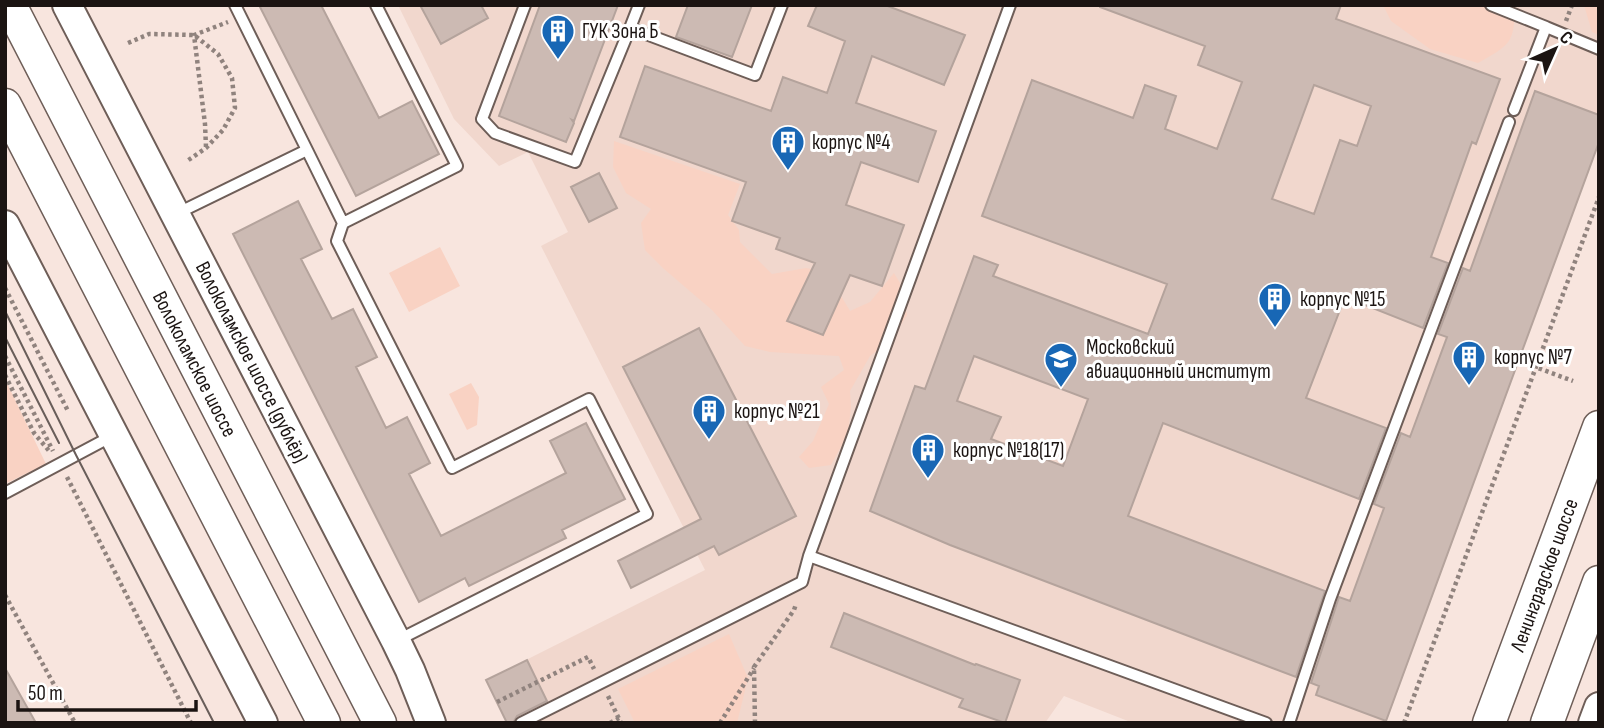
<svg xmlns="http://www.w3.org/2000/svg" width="1604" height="728" font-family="'Sofia Sans Condensed',sans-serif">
	<rect width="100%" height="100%" fill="#f8e5de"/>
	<path fill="#f1d7cd" d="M398,5H1599V142L1386,723H1133L1064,696L1045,723H507L486,680L705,570L541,246L568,232L528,152L499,166L454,119Z"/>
	<path fill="#f9d2c3" d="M1383,5H1515C1514,44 1511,44 1478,63L1430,49L1391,21Z
		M1584,5H1599V35L1592,32Z
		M614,141L740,184L728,215L739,230L740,242L772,274L806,268L827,272L850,311L870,302L894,273L900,283L907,315L892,339L870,356L850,391L851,407L848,434L831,465L809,468L799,457L813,441L829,404L821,387L844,370L839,356L770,352L745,346L712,310L664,269L645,250L641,223L651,209L626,193L613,167Z
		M440,247L460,286L409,312L389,273Z
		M5,379L46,464L5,484Z
		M471,383L479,397L477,425L467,430L449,394Z
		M729,634L748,678L737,723H635L618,689Z"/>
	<path fill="#ccbab3" stroke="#b4a39c" stroke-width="2" fill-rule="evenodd" d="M259,5H321L379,118L412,101L439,154L356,196Z
		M420,5H481L488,18L441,44Z
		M540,5H618L574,121L572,120L574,123L566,142L499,116Z
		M688,5H752L732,57L676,37Z
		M817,5H885L965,35L944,85L872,56L856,103L936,131L918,182L861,162L846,205L904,225L882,286L850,275L823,335L787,321L815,263L776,249L780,238L732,221L746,182L620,137L645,66L771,111L783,77L827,93L845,41L808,26Z
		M1100,5H1341L1336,19L1500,79L1476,144L1472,142L1431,257L1448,263L1423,328L1345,297L1306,398L1386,428L1359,499L1163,423L1128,516L1325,591L1296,677L950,545L870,511L915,386L925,389L974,256L998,265L993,276L1148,334L1167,284L982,216L1032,80L1133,118L1145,85L1176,96L1165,129L1217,149L1242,82L1198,65L1205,46L1100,7ZM1314,85L1371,106L1357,146L1340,140L1314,214L1272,199ZM974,356L1088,399L1063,466L991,439L1001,417L957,401Z
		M1535,91L1599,115V142L1386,721L1316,695L1319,686L1311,683L1339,597L1350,601L1384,508L1374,504L1401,433L1410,437L1447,337L1438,334L1463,268L1470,271Z
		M599,173L617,208L589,222L571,187Z
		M298,201L322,249L301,259L332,319L353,309L377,357L356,367L386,428L407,417L430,463L409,474L441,536L566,473L550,441L586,423L625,499L562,530L566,538L469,586L465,578L419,602L233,234Z
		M699,328L796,516L719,555L714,546L631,588L618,561L701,519L623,367Z
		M844,613L975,665L976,664L1020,680L1005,723L959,707L963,699L831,647Z
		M527,660L547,701L517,716L513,723H507L486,680Z
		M5,668L36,723H5Z"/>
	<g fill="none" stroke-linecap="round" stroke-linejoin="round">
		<defs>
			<path id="service" d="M525,5L482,119L495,133L575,162L630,28L755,75L782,5
				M1491,5L1546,27L1514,110
				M1546,27L1599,49
				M630,28L639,5
				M307,150L343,223L457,166L376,5
				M178,213L307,150L235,5
				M343,223L337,241L452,468L589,399L647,514L396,641
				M5,493L114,435
				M809,556L1266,723
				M521,723L802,582L809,556L1010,5
				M1289,723L1330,599L1509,122"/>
			<path id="secondary" d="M67,5L396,641L410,670L431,723
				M5,225L263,723
				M1593,723L1599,707"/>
			<path id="primary" d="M10,5L380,723
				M5,105L324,723
				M1489,723L1599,427
				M1547,723L1599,582"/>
		</defs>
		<use href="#service" stroke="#6e5e58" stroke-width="14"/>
		<use href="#secondary" stroke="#6e5e58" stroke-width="32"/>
		<use href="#primary" stroke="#6e5e58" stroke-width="35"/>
		<path stroke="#90837e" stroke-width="4.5" stroke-dasharray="3.5 3.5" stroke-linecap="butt" d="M1566,21L1572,5
			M128,43L149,34L194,35L218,54L232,78L235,108L223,130L206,148L187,161
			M206,147L205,124L194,35L228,22
			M5,288L68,411
			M5,356L53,451
			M1519,361L1573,381
			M5,375L34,433L50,452
			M67,477L191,723
			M5,595L75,723
			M608,696L621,723
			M497,702L588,657L594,669
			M610,723L619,718
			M720,723L754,668
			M755,723L754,667L794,610L796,604
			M1404,723L1599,197"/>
		<use href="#service" stroke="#fff" stroke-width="10"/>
		<use href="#secondary" stroke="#fff" stroke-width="28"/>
		<use href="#primary" stroke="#fff" stroke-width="32"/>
		<path stroke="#695e5a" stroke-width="2" d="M5,311L76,455L214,723
			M5,337L59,443"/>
	</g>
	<defs>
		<symbol id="building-pin" viewBox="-11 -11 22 30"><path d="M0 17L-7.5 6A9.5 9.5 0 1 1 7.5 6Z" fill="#1867b5" stroke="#fff"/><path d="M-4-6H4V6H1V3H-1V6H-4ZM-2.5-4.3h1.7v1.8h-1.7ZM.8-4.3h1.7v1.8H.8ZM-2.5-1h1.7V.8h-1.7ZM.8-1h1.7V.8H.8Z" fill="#fff"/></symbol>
		<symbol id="university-pin" viewBox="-11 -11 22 30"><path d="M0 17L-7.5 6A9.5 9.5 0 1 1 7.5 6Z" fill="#1867b5" stroke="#fff"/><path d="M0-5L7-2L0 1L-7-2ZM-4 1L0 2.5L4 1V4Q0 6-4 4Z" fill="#fff"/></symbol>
	</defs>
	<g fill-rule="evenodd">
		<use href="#building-pin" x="539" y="12" width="38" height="52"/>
		<use href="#building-pin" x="769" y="123" width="38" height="52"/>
		<use href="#building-pin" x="1256" y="280" width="38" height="52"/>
		<use href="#building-pin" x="1450" y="338" width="38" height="52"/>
		<use href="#university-pin" x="1042" y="340" width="38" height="52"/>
		<use href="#building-pin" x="690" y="392" width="38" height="52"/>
		<use href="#building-pin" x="909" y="431" width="38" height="52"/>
	</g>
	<g text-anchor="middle" stroke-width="6" stroke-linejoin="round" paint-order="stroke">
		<g font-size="21" fill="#1b1412" stroke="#fff" text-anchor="start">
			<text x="582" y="38">ГУК Зона Б</text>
			<text x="812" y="149">корпус №4</text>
			<text x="1300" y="306">корпус №15</text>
			<text x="1086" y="354">Московский<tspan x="1086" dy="24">авиационный институт</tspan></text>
			<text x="1494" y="364">корпус №7</text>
			<text x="734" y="418">корпус №21</text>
			<text x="953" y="457">корпус №18(17)</text>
		</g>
		<g font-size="21" fill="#1b1412" stroke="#fff">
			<text transform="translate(252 362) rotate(63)" y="7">Волоколамское шоссе (дублёр)</text>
			<text transform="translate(195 364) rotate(63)" y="7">Волоколамское шоссе</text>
			<text transform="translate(1544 575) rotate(-70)" y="7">Ленинградское шоссе</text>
		</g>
	</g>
	<rect width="1604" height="728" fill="none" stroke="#1b1412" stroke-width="14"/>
	<g transform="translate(1555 49) rotate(45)" stroke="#ffffff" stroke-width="5" paint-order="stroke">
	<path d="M0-5L12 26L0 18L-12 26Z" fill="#1b1412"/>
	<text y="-10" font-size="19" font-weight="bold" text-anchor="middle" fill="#1b1412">С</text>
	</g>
	<path d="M18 700v10h178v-10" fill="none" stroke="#1b1412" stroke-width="3.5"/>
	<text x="28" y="700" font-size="21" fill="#1b1412" stroke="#ffffff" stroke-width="5" paint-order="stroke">50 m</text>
</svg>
